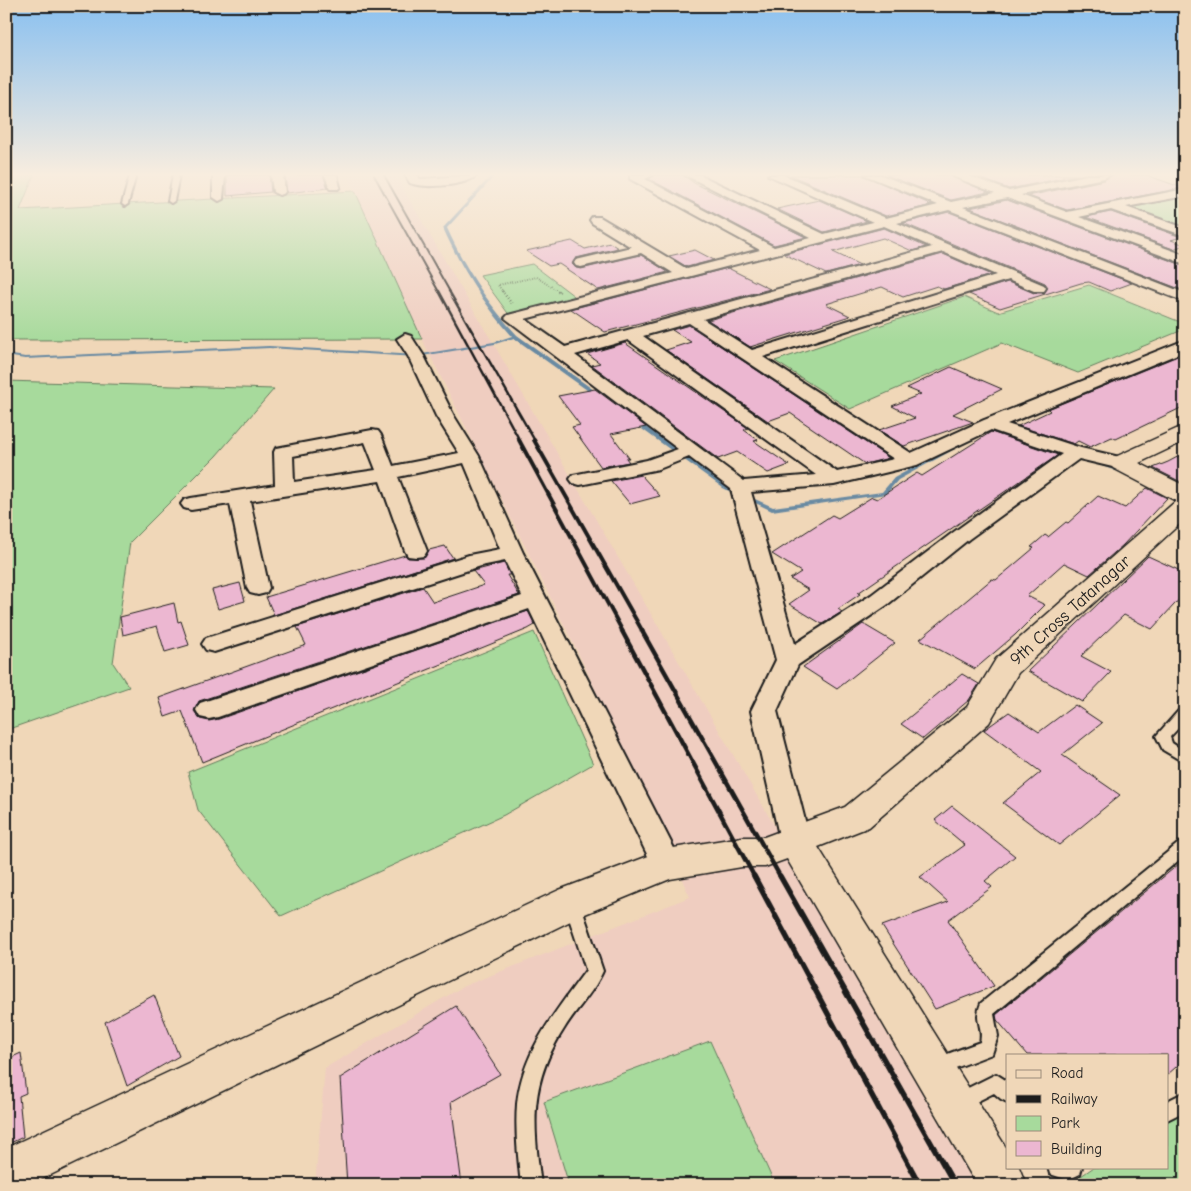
<svg xmlns="http://www.w3.org/2000/svg" width="1191" height="1191" font-family="'Comic Neue',sans-serif">
	<rect width="100%" height="100%" fill="#f0d7b8"/>
	<filter id="ink" filterUnits="userSpaceOnUse"><feTurbulence type="fractalNoise" baseFrequency=".02" numOctaves="2"/><feDisplacementMap in="SourceGraphic" scale="10" xChannelSelector="R" yChannelSelector="G"/><feConvolveMatrix kernelMatrix="1 2 1 2 8 2 1 2 1" color-interpolation-filters="sRGB"/></filter>
	<g filter="url(#ink)">
		<path fill="#efcdc0" d="M348,175H395L774,825L792,870L975,1185H315L325,1068L464,986L690,897L584,665L422,339Z"/>
		<path fill="#a7da9c" stroke="#627b5c" d="M6,175H34L20,210L355,191L422,339L6,340Z
			M1185,197V230L1125,209Z
			M532,264L578,299L510,316L480,275Z
			M1089,285L1185,324V329L1078,373L1002,343L850,409L775,361L964,297L998,312Z
			M6,381L274,389L216,456L130,542L113,663L129,687L6,730Z
			M534,632L593,764L504,815L281,916L198,810L188,772Z
			M710,1041L775,1185H569L544,1102Z
			M1185,1105V1185H1068L1094,1167H1167V1117Z"/>
		<g fill="none" stroke-linecap="round" stroke-linejoin="round">
			<path fill="#698aa2" fill-rule="evenodd" d="M488,175H491L493,178L447,228C465,268 487,303 517,335L598,393V395H594L514,338L495,344L416,357L269,348L25,359L6,356V354L25,357L269,346L416,355L494,342L512,336C483,303 461,268 443,228L489,178Z
				M635,422H639L727,486L740,493L737,495L723,488L635,424Z
				M960,442L963,444L962,445L898,480L886,494L772,511L743,497L746,495L748,496L773,507L882,492L894,478Z
				M1095,460L1123,470L1124,471L1123,472H1119L1093,463V461Z"/>
		</g>
		<path fill="#ecb7d1" stroke="#1c1c1c" d="M227,175H269L271,192L227,196Z
			M285,175H323L328,188L287,193Z
			M655,175H683L694,183L806,237L774,245L649,179Z
			M790,175H863L932,205L886,216Z
			M886,175H948L988,192L951,200Z
			M972,175H1077L1009,189Z
			M1112,175H1146L1183,188L1067,210L1028,196L1104,180Z
			M819,200L867,221L824,232L777,209Z
			M1007,200L1185,266V291L970,208Z
			M949,212L1132,283L1110,291L1089,282L1081,283L1000,308L969,294L1008,282L1034,293H1044L1048,287L1045,283L903,223Z
			M1111,212L1181,237L1171,240L1185,245L1173,249L1086,217Z
			M884,228L926,247L912,251L883,238L833,252L860,265L826,274L784,254Z
			M572,241L585,249L610,243L618,248L576,258L572,264L576,268L581,269L641,255L668,272L598,290L559,264L549,266L526,251Z
			M695,250L714,260L687,267L669,256Z
			M943,254L991,275L944,289L937,286L903,297L882,287L826,304L850,316L750,347L708,320Z
			M728,268L770,289L605,332L571,309Z
			M689,325L889,458L865,464L790,413L768,421L666,350L691,342L672,330Z
			M625,343L748,428L744,430L758,440L754,441L789,465L768,473L737,452L718,459L592,365L600,363L587,354Z
			M1185,353V406L1116,439L1112,437L1090,447L1078,441L1074,444L1018,426L1050,411L1048,409Z
			M951,367L1002,389L953,414L973,422L904,446L879,430L915,418L892,406L921,394L907,388Z
			M595,389L646,427L611,434L629,458H626L629,462L601,467L572,427L580,425L558,396Z
			M991,432L1058,455L858,593L860,594L838,609L842,612L822,624L789,604L809,590L790,579L801,572L772,554L832,515L838,518L872,497L877,499L917,473L922,476Z
			M1185,453L1183,483L1153,468L1168,462Z
			M641,475L660,496L630,504L611,481Z
			M1147,488L1167,498L1123,545L1089,575L1064,563L1027,596L1045,605L1015,635L975,669L920,639L992,579L996,580L1034,548L1031,547L1045,535L1048,537L1066,522L1068,523L1098,496L1125,508Z
			M445,546L453,558L274,615L266,597L405,555L408,558H424L429,550Z
			M1148,556L1185,573V593L1152,629L1124,615L1081,656L1111,672L1082,702L1028,671Z
			M504,563L510,575H507L519,595L199,701L194,711L200,719L209,721L219,719L528,611L535,625L528,629L202,762L182,711L165,717L159,698L306,645L297,627L423,587L433,602L484,585L473,571Z
			M240,583L245,601L218,609L212,590Z
			M174,603L178,622L181,621L189,645L165,652L157,626L123,635L120,617Z
			M863,624L895,643L837,689L803,667Z
			M962,674L979,684L969,700L923,739L901,724Z
			M1075,705L1102,723L1062,755L1120,795L1059,845L1003,803L1041,772L984,730L1009,712L1039,732Z
			M952,806L1015,856L985,881L992,887L948,920L994,986L935,1009L882,926L948,902L920,877L965,845L935,820Z
			M1185,859V1059L1167,1075V1055H1027L997,1020L996,1015Z
			M154,995L179,1056L127,1086L105,1022Z
			M456,1006L500,1074L451,1102L462,1185H347L340,1078Z
			M21,1053L26,1093L19,1096L23,1137L6,1145V1060Z"/>
		<g fill="none" stroke-linecap="round" stroke-linejoin="round">
			<defs>
				<path id="service" d="M130,175H136L128,204L125,206L122,204Z
					M173,175H179L174,201L171,203L168,201Z
					M1185,707V721L1170,737L1172,743L1185,752V763L1163,750L1156,736L1180,709Z
					M1185,840V855L994,1014L998,1036L992,1054L937,1075L931,1072L928,1066L931,1060L980,1042C984,1025 973,1022 981,1003L1180,842Z
					M572,896L577,898L580,903L603,971C594,992 576,1009 564,1029C529,1083 533,1123 541,1185H521C518,1158 515,1131 517,1104C522,1052 556,1011 586,970L564,903L567,898Z
					M996,1074L1007,1081V1102L1001,1099L994,1093L960,1110L954,1107L951,1101L954,1095Z
					M1185,1092V1111L1167,1120V1101Z
					M1048,1167H1082L1080,1174L1068,1180L1050,1174Z"/>
				<path id="minor" d="M213,175H225L223,199L219,201L213,197Z
					M271,175H283L285,192L283,194L279,195L273,192Z
					M325,175H337L340,187L338,189H330Z
					M405,175H417L420,179L477,175C466,186 424,189 410,183Z
					M630,175H653L645,179L774,247L811,238L685,175H700L824,234L873,222L768,175H784L886,218L938,205L865,175H881L951,202L995,193L950,175H967L1009,191L1087,175H1110L1104,178L1021,195L1067,212L1185,189V196L1126,207L1185,228V236L1111,210L1079,217L1185,255V264L1007,198L963,207L1185,293V302L949,210L897,223L1044,285L1046,288L1044,291H1034L1008,280L763,357L911,453L984,420L1185,340V351L1007,424L1081,448L1128,459L1130,463L1128,467L1121,469L1079,459L969,539L887,605L798,665L777,711L810,840L805,849L795,852L785,849L780,840L751,711L776,660L731,489L689,457L659,469L580,485L573,483L570,479L573,475L647,460L678,449L505,318L508,315L673,273L641,253L581,267L576,266L574,263L576,260L631,247L592,223L590,220L592,217H600L687,269L760,250L630,179ZM884,226L932,247L565,347L525,319ZM943,252L996,275L752,350L703,319ZM689,323L894,459L837,472L643,336ZM628,340L816,475L744,481L575,355ZM991,430L1062,454L955,531L871,595L795,644L751,492L834,485L917,465Z
					M405,334L411,336L424,356L454,416L479,456L523,553L682,864L678,873L667,877L656,873L529,609L218,717L209,719L200,717L196,710L200,703L522,596L505,561L481,566L214,652L206,650L202,644L206,638L469,555L500,549L464,463L398,477L427,551L424,556L416,557L408,556L405,551L380,481L250,501L269,588L266,593L258,595L250,593L247,588L230,504L191,510L184,508L181,504L184,500L191,498L275,485L274,452L276,448L372,430L378,431L381,435L393,466L459,453L436,416L408,356L397,339ZM365,442L376,470L294,482L293,456Z"/>
				<path id="tertiary" d="M1185,425V441L1139,463L1185,486V519L1018,673L989,723L869,827L818,847L1007,1149V1167H1019L1026,1185H977L787,859L765,867H742L670,879L585,914L30,1185H6V1148L559,890L667,849L742,837H764L845,807L967,707L996,659L1176,501L1113,468L1109,463L1113,458Z"/>
			</defs>
			<use href="#service" stroke="#1c1c1c" stroke-width="4"/>
			<use href="#minor" stroke="#1c1c1c" stroke-width="4"/>
			<use href="#tertiary" stroke="#1c1c1c" stroke-width="3"/>
			<path stroke="#1c1c1c" stroke-width="2" stroke-dasharray="0.5 2" stroke-linecap="butt" d="M503,292L498,285L536,277L560,292"/>
			<path stroke="#1c1c1c" stroke-width="2.5" stroke-dasharray="0.5 2.5" stroke-linecap="butt" d="M502,291L512,304
				M558,291L560,292"/>
			<use href="#service" fill="#f0d7b8" fill-rule="evenodd"/>
			<use href="#minor" fill="#f0d7b8" fill-rule="evenodd"/>
			<use href="#tertiary" fill="#f0d7b8" fill-rule="evenodd"/>
			<path stroke="#1c1c1c" stroke-width="2" d="M374,175L439,292
				M384,175L450,292"/>
			<path stroke="#1c1c1c" stroke-width="2.5" d="M439,291L520,441
				M449,291L535,441"/>
			<path stroke="#1c1c1c" stroke-width="4" d="M519,440L623,632
				M534,440L643,632"/>
			<path stroke="#1c1c1c" stroke-width="4.5" d="M622,631L755,878
				M642,631L781,878"/>
			<path stroke="#1c1c1c" stroke-width="5.5" d="M754,876L920,1185
				M780,876L955,1185"/>
		</g>
	</g>
	<linearGradient id="sky" x2="0" y2="1"><stop stop-color="#89c0f0"/><stop offset="0.51" stop-color="#f8eddf"/><stop offset="1" stop-color="#f8eddf" stop-opacity="0"/></linearGradient>
	<rect width="1191" height="342" fill="url(#sky)"/>
	<g text-anchor="middle" stroke-width="4" stroke-linejoin="round" paint-order="stroke">
		<g font-size="18" fill="#1c1c1c" stroke="#f0d7b8">
			<text transform="translate(1070 610) rotate(-42)" y="6">9th Cross Tatanagar</text>
		</g>
	</g>
	<rect width="1191" height="1191" fill="none" stroke="#f0d7b8" stroke-width="25"/>
	<rect x="12" y="12" width="1166" height="1166" fill="none" stroke="#1c1c1c" stroke-width="2" filter="url(#ink)"/>
	<rect x="1006" y="1054" width="162" height="115" fill="#f0d7b8" stroke="#9b8c7a"/>
	<rect x="1016" y="1070" width="25" height="8" fill="#f0d7b8" stroke="#9b8c7a"/>
	<text x="1051" y="1078" font-size="15" fill="#1c1c1c">Road</text>
	<rect x="1016" y="1095" width="25" height="8" fill="#1c1c1c" stroke="#9b8c7a"/>
	<text x="1051" y="1104" font-size="15" fill="#1c1c1c">Railway</text>
	<rect x="1016" y="1116" width="25" height="15" fill="#a7da9c" stroke="#9b8c7a"/>
	<text x="1051" y="1128" font-size="15" fill="#1c1c1c">Park</text>
	<rect x="1016" y="1141" width="25" height="15" fill="#ecb7d1" stroke="#9b8c7a"/>
	<text x="1051" y="1154" font-size="15" fill="#1c1c1c">Building</text>
</svg>
